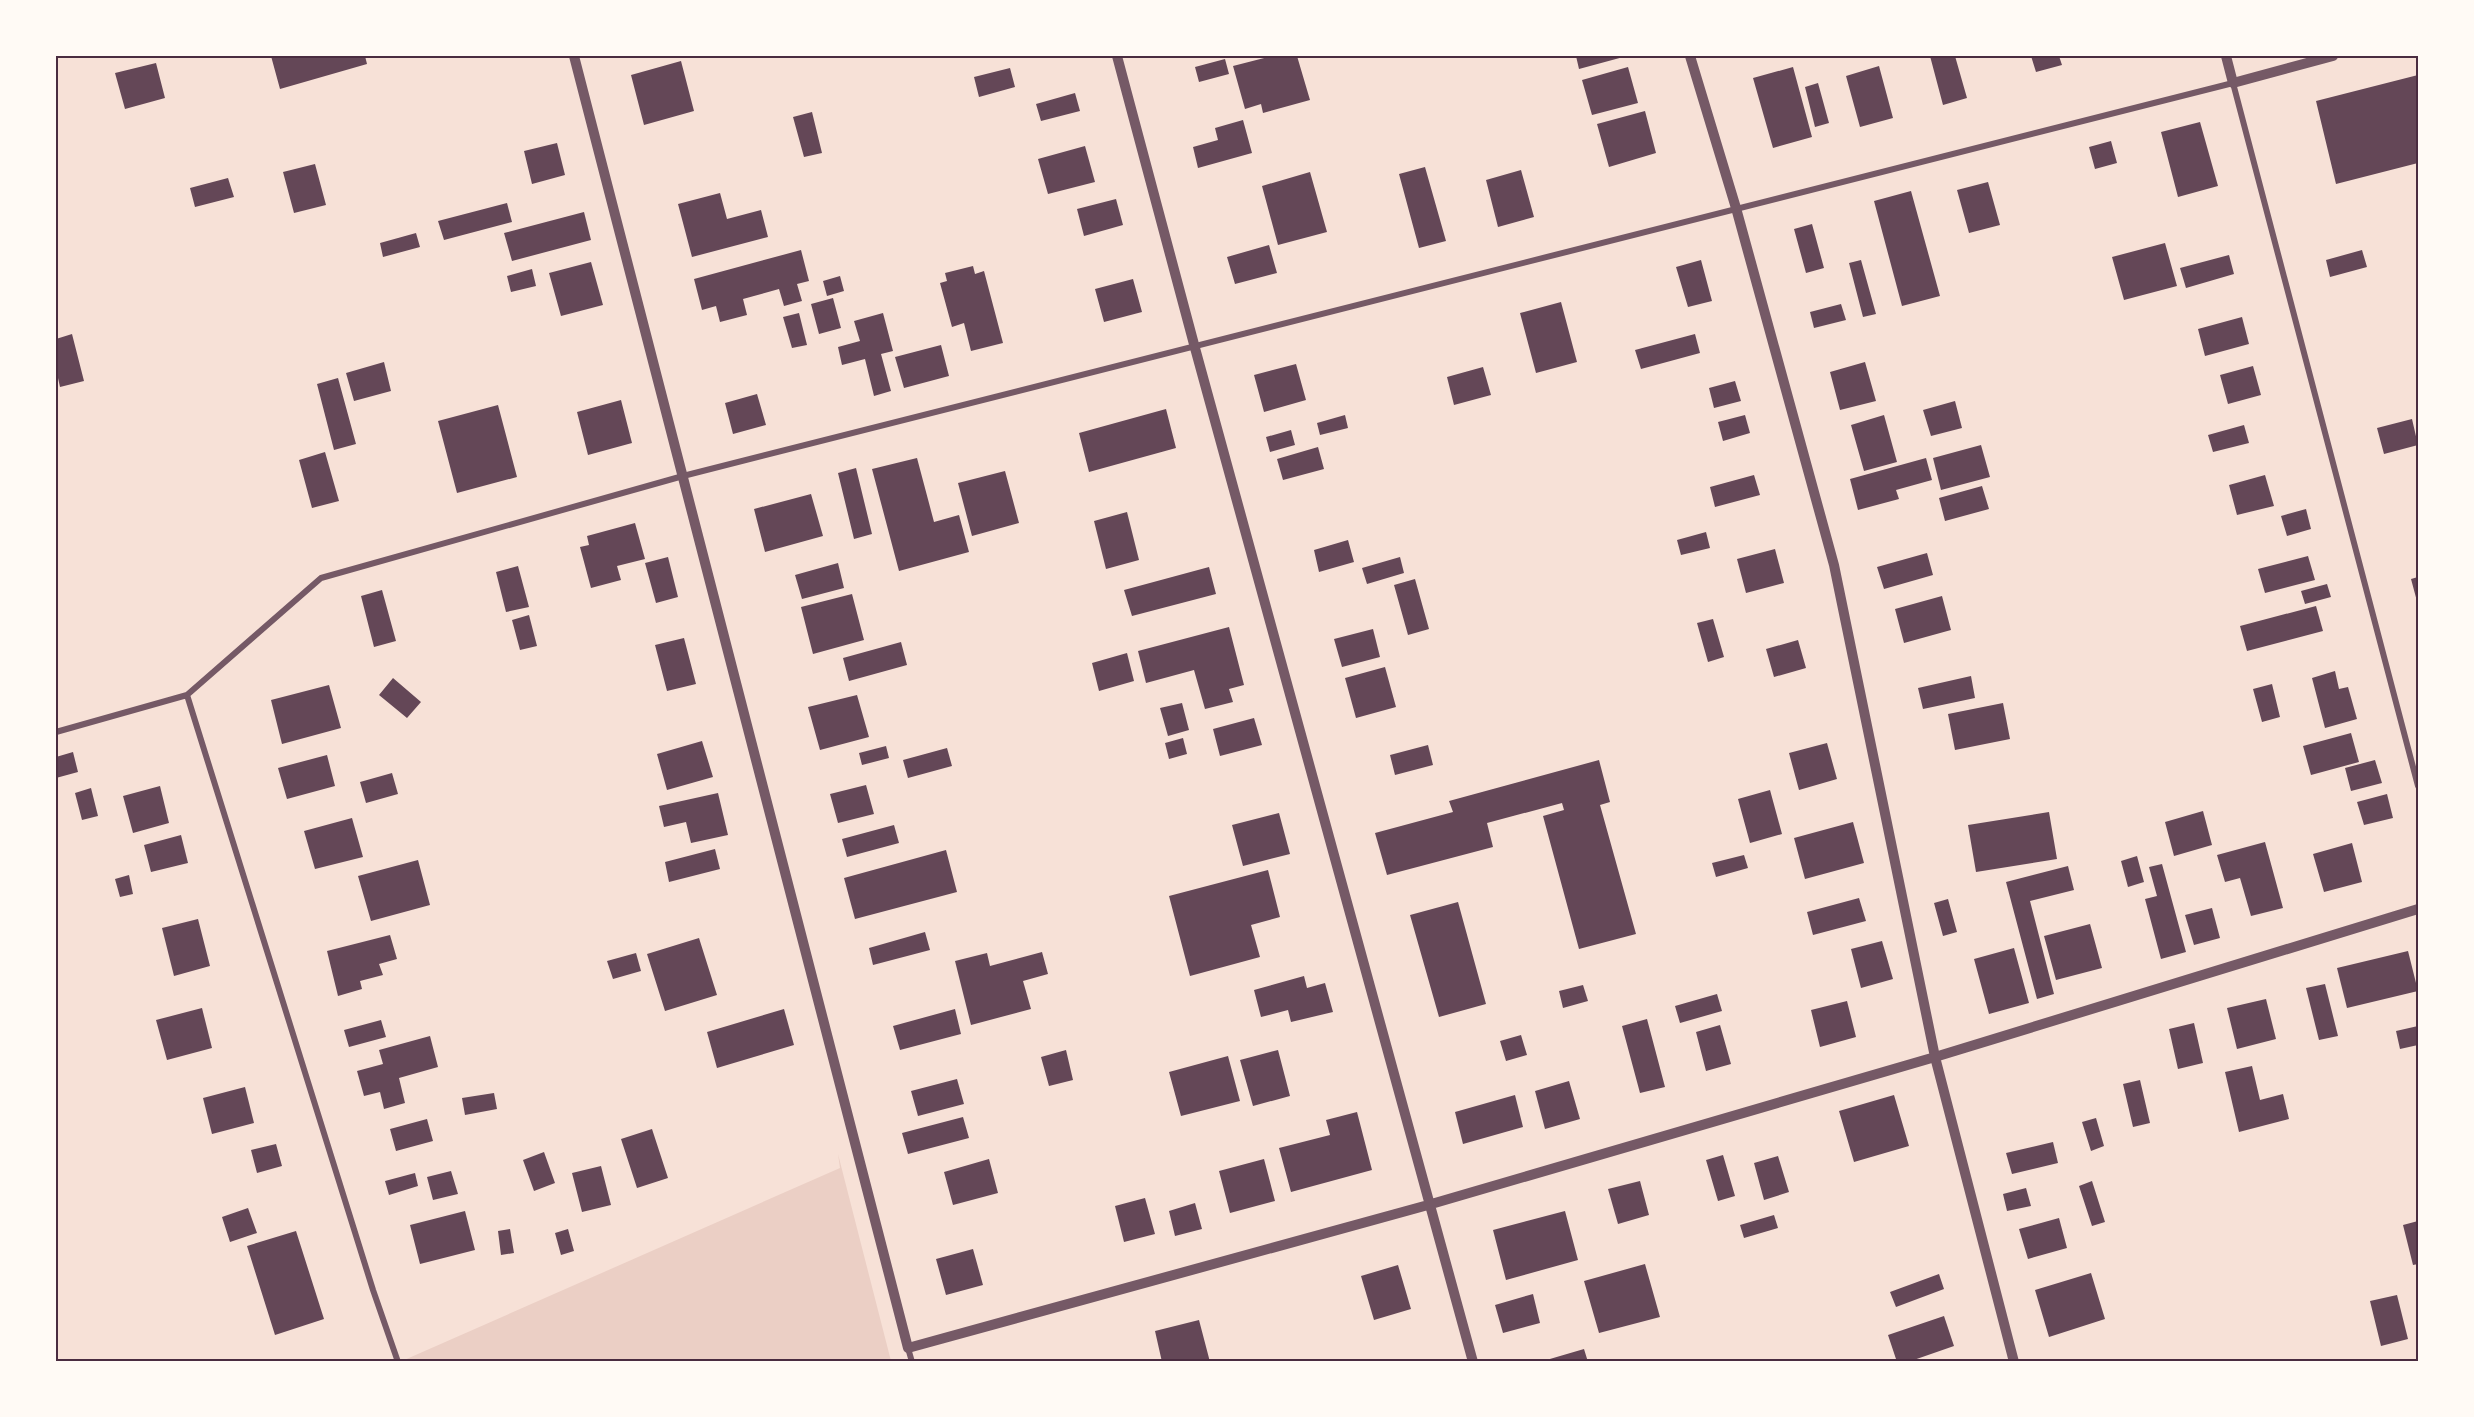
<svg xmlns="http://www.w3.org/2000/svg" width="2474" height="1417" font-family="'PT Sans',sans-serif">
	<rect width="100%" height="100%" fill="#f7e1d7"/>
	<path fill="#ebcfc5" d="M838,1154L891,1361H402L840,1168Z"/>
	<path fill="#644757" d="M271,56H365L367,64L280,89Z
		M1272,56H1297L1310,100L1263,113L1261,104L1245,109L1233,66Z
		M1576,56H1627L1579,69Z
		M1930,56H1955L1967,98L1943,105Z
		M2031,56H2059L2062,65L2036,72Z
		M1225,59L1229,74L1199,82L1195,67Z
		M681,61L694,111L644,125L631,75Z
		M156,63L165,98L125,109L115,73Z
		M1879,66L1893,118L1860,127L1846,76Z
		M1628,67L1638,103L1592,115L1582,80Z
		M1793,67L1812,137L1773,148L1753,78Z
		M1010,68L1015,87L979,97L974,77Z
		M2418,75V163L2336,184L2316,101Z
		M1818,83L1829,123L1815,127L1805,87Z
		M1075,93L1080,111L1041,121L1036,104Z
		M1645,111L1656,153L1609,167L1597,124Z
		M812,112L822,153L804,157L793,117Z
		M1243,120L1252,153L1198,168L1193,147L1218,140L1215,128Z
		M2200,122L2218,186L2178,197L2161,132Z
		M2111,141L2117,163L2095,169L2089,147Z
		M557,143L565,175L532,184L524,151Z
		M1085,146L1095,182L1048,194L1038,159Z
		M315,164L326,205L294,213L283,172Z
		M1425,167L1446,241L1419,248L1399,174Z
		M1521,170L1534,217L1498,227L1486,180Z
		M1310,172L1327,232L1278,245L1262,186Z
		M228,178L234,197L195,207L190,188Z
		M1988,182L2000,225L1969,233L1957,190Z
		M1911,191L1940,296L1902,306L1874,201Z
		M720,193L727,219L761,210L768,237L692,257L678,204Z
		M1116,199L1123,225L1084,236L1077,209Z
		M507,203L512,222L444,240L438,221Z
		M584,212L591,240L512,261L504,233Z
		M1812,224L1824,268L1806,273L1794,229Z
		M416,233L420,247L383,257L380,243Z
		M2165,243L2177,286L2124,300L2112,257Z
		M1269,245L1277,273L1235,284L1227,257Z
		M801,250L809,281L797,284L802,301L784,306L779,289L743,299L747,315L720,322L716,306L702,310L694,279Z
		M2362,250L2367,267L2330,277L2326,260Z
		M2229,255L2234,274L2186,288L2180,268Z
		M1701,260L1712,301L1688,307L1676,267Z
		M1861,260L1876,314L1863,317L1849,263Z
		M591,262L603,305L561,316L549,273Z
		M973,266L975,274L984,271L1003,343L971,351L964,323L952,327L940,283L947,281L945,273Z
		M532,269L536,286L511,292L507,276Z
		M840,276L844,291L827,296L823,281Z
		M1133,279L1142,312L1104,322L1095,289Z
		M833,298L841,328L819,334L811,304Z
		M1561,302L1577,362L1536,373L1520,313Z
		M1841,304L1846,320L1814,328L1810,312Z
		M799,313L807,345L792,348L783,317Z
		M883,313L893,351L881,354L891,391L874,396L865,359L842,365L838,347L860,341L854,321Z
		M2242,317L2249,344L2205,356L2198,329Z
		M72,334L84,381L60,387L56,369V339Z
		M1695,334L1700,353L1641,369L1635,350Z
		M941,345L949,376L904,388L895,357Z
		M384,362L391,391L354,401L346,373Z
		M1865,362L1876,401L1840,410L1830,372Z
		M1296,364L1306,400L1264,412L1254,375Z
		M2253,366L2261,395L2228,404L2220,375Z
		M1483,367L1491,395L1454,405L1447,377Z
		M338,378L356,444L334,450L317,384Z
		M1735,381L1741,401L1714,408L1709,388Z
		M757,394L766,425L733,434L725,403Z
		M621,400L632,443L588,455L577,412Z
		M1955,401L1962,428L1931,436L1923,410Z
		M498,405L517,477L457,493L438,421Z
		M1166,409L1176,448L1089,472L1079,433Z
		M1345,415L1348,428L1320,435L1317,423Z
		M1745,415L1750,433L1723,441L1718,422Z
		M1884,415L1897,462L1864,471L1851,425Z
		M2412,419L2418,445L2384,454L2377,428Z
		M2244,425L2249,443L2213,452L2208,435Z
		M1291,430L1295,445L1270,452L1266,437Z
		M1981,445L1990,477L1941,490L1933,458Z
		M1318,447L1324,469L1283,480L1277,459Z
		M325,452L339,501L312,508L299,460Z
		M917,458L934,522L959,515L969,552L899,571L872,469Z
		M1926,458L1932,480L1896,490L1899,499L1858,510L1850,479Z
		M856,468L872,534L854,539L838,473Z
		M1005,471L1019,523L972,536L958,483Z
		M1754,475L1760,495L1715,507L1710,487Z
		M2265,475L2274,506L2237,515L2229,485Z
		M1982,486L1989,509L1945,521L1939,498Z
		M811,494L823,536L765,552L754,509Z
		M2306,509L2311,529L2287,536L2281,516Z
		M1127,512L1139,560L1106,569L1094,521Z
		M635,523L645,559L617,566L621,580L591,588L580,547L589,545L587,536Z
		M1706,532L1710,548L1681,555L1677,540Z
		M1348,540L1354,562L1319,572L1314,550Z
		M1775,549L1784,583L1746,593L1737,559Z
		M1927,553L1933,575L1884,589L1877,567Z
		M2308,556L2315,580L2265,593L2258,569Z
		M668,557L678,597L656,603L645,563Z
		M1400,557L1404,573L1367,584L1362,568Z
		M838,563L844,588L802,599L795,575Z
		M518,566L529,607L506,612L496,572Z
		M1209,567L1216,594L1132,616L1124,590Z
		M2418,577V605L2411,579Z
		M1415,579L1429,629L1408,635L1394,585Z
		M2327,584L2331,597L2305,604L2301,591Z
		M382,590L396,641L374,647L361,596Z
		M852,594L864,640L813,654L801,607Z
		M1942,596L1951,630L1904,643L1895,609Z
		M2316,606L2323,631L2247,651L2240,626Z
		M529,615L537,646L520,650L512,620Z
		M1713,619L1724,657L1708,662L1697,623Z
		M1229,627L1244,685L1229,689L1233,702L1205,709L1194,670L1146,683L1138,651Z
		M1373,629L1380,657L1342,667L1334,639Z
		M684,638L696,684L667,691L655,645Z
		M1798,640L1806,668L1774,677L1766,649Z
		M901,642L907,665L849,681L843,658Z
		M1127,653L1134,681L1099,691L1092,663Z
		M1385,667L1396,707L1356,718L1345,678Z
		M2335,671L2339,689L2348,687L2357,719L2325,728L2312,678Z
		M1971,676L1975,698L1923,709L1918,688Z
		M393,678L421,702L407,718L379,695Z
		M2272,684L2280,717L2262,722L2253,689Z
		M329,685L341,728L282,744L271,700Z
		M857,695L869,737L820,750L808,707Z
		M1182,703L1189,730L1168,736L1160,708Z
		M2003,703L2010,739L1955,750L1948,714Z
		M1254,718L1262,745L1220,756L1213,729Z
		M2351,733L2359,762L2311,775L2303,746Z
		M1183,738L1187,754L1169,759L1165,743Z
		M702,741L713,777L667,790L657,754Z
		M1827,743L1837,779L1799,790L1789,753Z
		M1428,745L1433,765L1395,775L1390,755Z
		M886,746L889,758L862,765L859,753Z
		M947,748L952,766L908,778L903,760Z
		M73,752L78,772L56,778V757Z
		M327,755L335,786L287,799L278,768Z
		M1599,760L1610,802L1600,805L1636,934L1579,949L1543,816L1564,810L1562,803L1487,823L1493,847L1387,875L1375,833L1453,812L1449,801Z
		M2375,760L2382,783L2351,791L2345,768Z
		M392,773L398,794L366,803L360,782Z
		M866,785L874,814L838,823L830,794Z
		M160,786L169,823L133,833L123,796Z
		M91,788L98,816L82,820L75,793Z
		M1770,790L1782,834L1750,843L1738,799Z
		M718,793L728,835L691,843L686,822L664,827L659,806Z
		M2387,794L2393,818L2364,825L2357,802Z
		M2203,811L2212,845L2174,856L2165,822Z
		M2049,812L2057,859L1976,872L1968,825Z
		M1279,813L1290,854L1243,866L1232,825Z
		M352,818L363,857L315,869L304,831Z
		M1853,822L1864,863L1805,879L1794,838Z
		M894,825L899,843L847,857L842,839Z
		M181,835L188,863L151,872L144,845Z
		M2265,842L2283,908L2251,916L2240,878L2225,882L2217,855Z
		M2352,843L2362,882L2324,892L2313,854Z
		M715,849L720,869L669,882L665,862Z
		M946,850L957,892L855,919L844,878Z
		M1744,855L1748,868L1716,877L1712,863Z
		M2137,856L2144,882L2128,887L2121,861Z
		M418,860L430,905L371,921L358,876Z
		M2162,864L2186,952L2161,959L2145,899L2157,896L2149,867Z
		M2068,866L2074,890L2030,901L2054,994L2037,999L2006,882Z
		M1268,870L1280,917L1251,925L1260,957L1190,976L1169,896Z
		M129,875L133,894L120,897L115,879Z
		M1859,898L1866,921L1813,935L1807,912Z
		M1948,899L1957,932L1943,936L1934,903Z
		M1458,902L1486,1004L1439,1017L1410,915Z
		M2212,908L2220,938L2194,945L2185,915Z
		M198,919L210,966L174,976L162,928Z
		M2090,924L2102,968L2056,980L2044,936Z
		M925,932L930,950L873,965L869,948Z
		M390,935L397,959L379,964L383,975L360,981L362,989L338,996L327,951Z
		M699,938L717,995L665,1011L647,954Z
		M1882,941L1893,979L1861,988L1851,949Z
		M2014,948L2029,1003L1989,1014L1974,959Z
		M2408,951L2418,991L2347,1008L2337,968Z
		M1042,952L1048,974L1023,981L1031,1009L971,1025L955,961L987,953L990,966Z
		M636,953L641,971L613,979L607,961Z
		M1304,976L1307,988L1325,983L1333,1012L1291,1022L1288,1010L1261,1017L1254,990Z
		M2325,984L2338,1036L2319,1040L2306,988Z
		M1583,985L1588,1001L1563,1008L1559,991Z
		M1717,994L1722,1011L1680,1023L1675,1006Z
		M2266,999L2276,1039L2237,1049L2227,1008Z
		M1847,1001L1856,1037L1820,1047L1811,1010Z
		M202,1008L212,1048L167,1060L156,1020Z
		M784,1009L794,1045L717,1068L707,1032Z
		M955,1009L961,1034L900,1050L893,1026Z
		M1647,1019L1665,1087L1640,1093L1622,1026Z
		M381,1020L386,1037L349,1047L344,1030Z
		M2194,1023L2203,1063L2178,1069L2169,1029Z
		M1720,1025L1731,1064L1706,1071L1696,1032Z
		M2418,1026V1045L2400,1049L2396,1031Z
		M1521,1035L1527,1055L1506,1061L1500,1041Z
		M430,1036L438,1067L399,1078L405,1103L384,1109L380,1092L364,1096L357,1071L383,1064L379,1050Z
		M1066,1050L1073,1080L1049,1086L1041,1057Z
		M1278,1050L1290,1096L1253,1106L1240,1060Z
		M1228,1056L1240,1101L1181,1116L1169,1072Z
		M2252,1066L2260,1100L2283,1094L2289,1119L2239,1132L2225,1072Z
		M957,1079L964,1104L918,1116L911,1091Z
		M2140,1080L2150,1123L2133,1127L2123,1084Z
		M1569,1081L1580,1119L1545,1129L1535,1091Z
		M245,1087L254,1123L212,1134L203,1098Z
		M494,1093L497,1109L465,1115L462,1098Z
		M1515,1095L1523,1127L1463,1144L1455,1112Z
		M1894,1095L1909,1146L1854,1162L1839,1111Z
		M1357,1112L1372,1170L1291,1192L1279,1148L1330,1135L1326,1120Z
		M963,1117L969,1138L908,1154L902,1133Z
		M2096,1118L2104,1146L2091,1151L2082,1122Z
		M427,1119L433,1141L396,1151L390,1129Z
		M652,1129L668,1178L637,1188L621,1139Z
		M2053,1142L2058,1163L2012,1174L2006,1153Z
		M276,1144L282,1166L257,1173L251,1150Z
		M544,1152L555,1183L534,1191L523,1160Z
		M1723,1155L1735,1196L1718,1201L1706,1160Z
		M1778,1156L1789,1192L1764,1200L1754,1163Z
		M989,1159L998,1193L953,1205L944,1172Z
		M1264,1159L1275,1201L1230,1213L1219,1171Z
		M601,1166L611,1205L582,1212L572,1173Z
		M451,1171L458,1194L433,1200L427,1177Z
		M415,1173L418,1186L389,1195L385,1181Z
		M1640,1181L1649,1215L1618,1224L1608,1189Z
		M2092,1181L2105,1222L2092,1226L2079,1186Z
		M2026,1188L2031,1206L2007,1211L2003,1194Z
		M1145,1198L1155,1234L1124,1242L1115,1206Z
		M1195,1203L1202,1229L1175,1236L1169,1211Z
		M248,1208L257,1233L230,1242L222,1217Z
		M465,1211L475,1250L420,1264L410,1225Z
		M1565,1211L1578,1260L1506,1280L1493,1230Z
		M1774,1215L1778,1228L1744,1238L1740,1225Z
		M2059,1218L2067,1248L2028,1259L2019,1229Z
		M2418,1221V1264L2413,1265L2403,1225Z
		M510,1229L514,1253L501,1255L498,1231Z
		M568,1229L574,1251L561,1255L555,1233Z
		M296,1231L324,1319L275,1335L247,1246Z
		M973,1249L983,1285L946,1295L936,1259Z
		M1645,1264L1660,1317L1599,1333L1584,1281Z
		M1398,1265L1411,1309L1374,1320L1361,1276Z
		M2091,1273L2105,1319L2049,1337L2035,1290Z
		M1939,1274L1944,1289L1896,1307L1890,1292Z
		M1533,1294L1540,1323L1503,1333L1495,1305Z
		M2397,1295L2408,1339L2381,1346L2370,1301Z
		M1944,1316L1954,1346L1908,1362H1897L1888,1335Z
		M1199,1320L1210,1362H1162L1155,1331Z
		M1584,1349L1588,1362H1543V1361Z"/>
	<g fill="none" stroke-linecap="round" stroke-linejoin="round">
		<path stroke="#755966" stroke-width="6" d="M187,695L373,1290L398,1362
			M56,732L187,695L321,578L683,476L2233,83L2418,786
			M908,1348L912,1362"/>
		<path stroke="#755966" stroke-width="10" d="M574,56L908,1348L1428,1205L1935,1057L2418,909
			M1117,56L1195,348L1473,1362
			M1690,56L1736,208L1834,565L1935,1057L2014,1362
			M2226,56L2233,83L2333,56"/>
	</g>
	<rect width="2474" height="1417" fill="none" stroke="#fffaf5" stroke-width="114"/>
	<rect x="57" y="57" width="2360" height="1303" fill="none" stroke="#4a2c40" stroke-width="2"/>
</svg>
